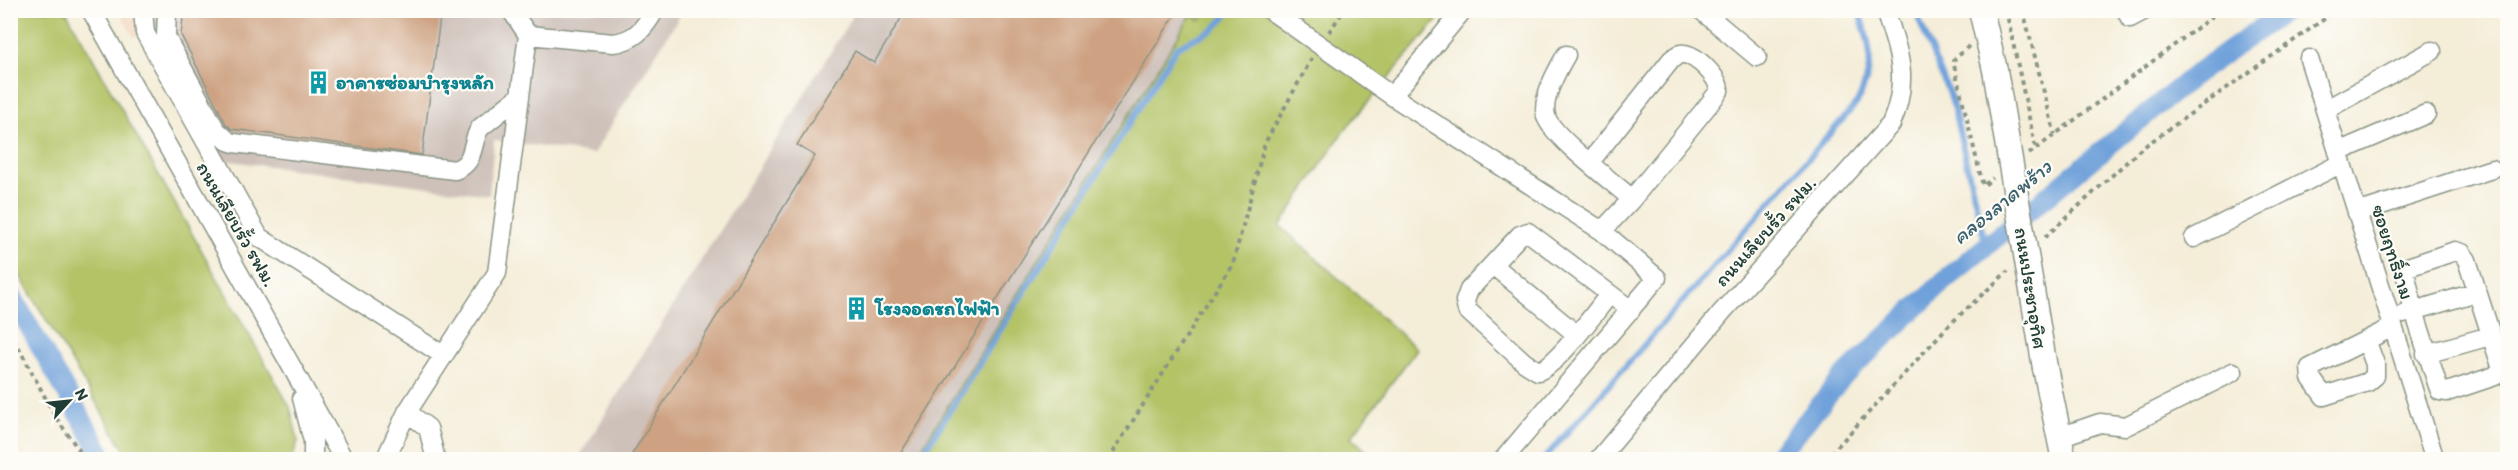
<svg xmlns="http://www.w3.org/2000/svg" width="2518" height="470" font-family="Itim,'Playpen Sans Thai',sans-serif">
	<rect width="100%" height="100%" fill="#fdfcf7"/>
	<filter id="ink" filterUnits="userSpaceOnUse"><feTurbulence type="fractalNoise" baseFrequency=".0167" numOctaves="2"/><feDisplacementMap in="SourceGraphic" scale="12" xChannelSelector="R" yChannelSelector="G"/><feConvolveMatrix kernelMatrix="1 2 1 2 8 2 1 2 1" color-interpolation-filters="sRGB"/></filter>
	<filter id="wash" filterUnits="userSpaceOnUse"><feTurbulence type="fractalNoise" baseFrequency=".008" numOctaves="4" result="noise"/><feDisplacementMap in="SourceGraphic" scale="24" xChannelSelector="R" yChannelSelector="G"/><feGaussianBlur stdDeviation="1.35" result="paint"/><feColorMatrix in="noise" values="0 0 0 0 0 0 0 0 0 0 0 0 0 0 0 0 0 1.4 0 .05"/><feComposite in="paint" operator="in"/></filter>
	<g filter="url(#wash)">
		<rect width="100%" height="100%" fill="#f4edd8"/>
		<path fill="#f1d5bd" d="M119,11H155L153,30L134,37Z"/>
		<path fill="#cec1ba" d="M156,10L683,11L593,154L494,140L489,195L223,160L153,30Z
			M856,11H1209L1200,20L1191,15L914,459L577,460Z"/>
		<path fill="#b3c366" stroke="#69804d" stroke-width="1.5" d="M11,10L66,11L290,407L298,441L292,459H130L11,261Z
			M1209,10L1445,11L1343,132L1280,226L1417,349L1351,437L1375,459L914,460L1191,15L1200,20Z"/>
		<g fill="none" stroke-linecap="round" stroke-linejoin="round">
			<path stroke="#70a1da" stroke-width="6" d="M1915,10L1952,101L1986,247
				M919,460L1177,47L1214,29L1231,10
				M1543,460L1857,103C1876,63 1872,50 1858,10"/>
			<path stroke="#70a1da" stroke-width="20" d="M10,293L105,460
				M1774,460L1844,376L1946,279L2197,73L2287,10"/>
		</g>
		<g id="blocks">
			<path fill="#cda181" d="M184,10H441L422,155L232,129L226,124L181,35Z
				M906,10H1178L897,459H629L815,156L797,145L855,51L874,63Z"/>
		</g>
	</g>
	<g filter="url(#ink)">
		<use href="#blocks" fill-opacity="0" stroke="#8a9586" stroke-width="1.5"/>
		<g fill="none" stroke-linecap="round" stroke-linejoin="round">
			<defs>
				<path id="minor" d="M91,10L344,460
					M143,10L145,33L259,237L443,355
					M167,10L166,36L170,45L216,130L228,141L234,143L455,170C476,163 470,144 480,128L520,96
					M511,10L528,35L613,43C634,41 644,29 655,10
					M1270,10L1392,96L1602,231L1657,278L1503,460
					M1701,10L1757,57
					M2126,10L2130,18L2145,10
					M1566,55C1558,69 1541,98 1546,116C1551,136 1614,183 1632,199
					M2309,59L2435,460
					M1392,96L1463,10
					M2325,110L2432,51
					M2338,152L2426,114
					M1590,162L1671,60C1675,57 1678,53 1684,54C1696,55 1720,78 1719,91L1710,103L1632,199L1602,231
					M2357,213L2492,169
					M2194,238L2340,164
					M2455,251L2462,253L2467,260L2502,369L2495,376L2447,392L2440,391L2438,386L2414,311L2405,272L2408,267Z
					M1493,265L1576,334
					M1609,295C1595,312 1556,367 1538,371L1525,363L1467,310L1465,301L1469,290L1520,235L1528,232L1631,310
					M2404,314L2477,292
					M2366,340L2375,364V376L2368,382L2324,396L2311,378L2310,368L2393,327
					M2426,354L2490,336
					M302,398L313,441V460
					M2059,437L2100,423L2126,426L2233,372
					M385,460L407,412
					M436,460L428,428L407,412L497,273L528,35
					M1598,460L1722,312L1891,124C1910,80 1899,53 1885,10"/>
				<path id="major" d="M1981,10L1995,70
					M2045,368L2064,460"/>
			</defs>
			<use href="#minor" stroke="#8a9586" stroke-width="21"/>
			<use href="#major" stroke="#8a9586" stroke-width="27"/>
			<path stroke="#8a9586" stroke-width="4" stroke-dasharray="4.5 4.5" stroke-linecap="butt" d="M2006,10L2036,150
				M2023,10L2055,135
				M1329,32L1344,10
				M1969,46L1953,61L1983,186L1993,178
				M2029,154L2221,10
				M2045,237L2142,148L2337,10
				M10,331L56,418L86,460
				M1108,460L1233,263L1265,143L1312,58
				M1825,460L1948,326L2008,271"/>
			<use href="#minor" stroke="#fff" stroke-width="18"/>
			<use href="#major" stroke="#fff" stroke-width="24"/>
			<defs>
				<path id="major-bridge" d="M1995,70L2045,368"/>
			</defs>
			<use href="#major-bridge" stroke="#8a9586" stroke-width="27" stroke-linecap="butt"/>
			<use href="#major-bridge" stroke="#fff" stroke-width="24"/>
		</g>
	</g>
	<defs>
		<symbol id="building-bare" viewBox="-9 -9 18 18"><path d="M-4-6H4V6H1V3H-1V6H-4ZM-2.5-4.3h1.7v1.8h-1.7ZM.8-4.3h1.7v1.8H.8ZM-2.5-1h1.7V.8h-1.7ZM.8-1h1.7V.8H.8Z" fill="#0f9aa8" stroke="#fdfcf7" stroke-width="2.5" paint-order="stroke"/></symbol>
	</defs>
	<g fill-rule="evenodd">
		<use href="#building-bare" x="302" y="66" width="33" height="33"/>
		<use href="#building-bare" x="840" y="292" width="33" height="33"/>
	</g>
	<g text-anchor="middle" stroke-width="4.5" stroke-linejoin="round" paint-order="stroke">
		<g font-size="20" font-weight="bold" fill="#0d838f" stroke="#fdfcf7" text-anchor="start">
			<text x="336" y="89">อาคารซ่อมบำรุงหลัก</text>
			<text x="875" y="315">โรงจอดรถไฟฟ้า</text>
		</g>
		<g font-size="20" fill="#1f3d34" stroke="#fdfcf7">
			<text transform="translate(237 224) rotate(60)" y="7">ถนนเลียบรั้ว รฟม.</text>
			<text transform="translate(1765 231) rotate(-48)" y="7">ถนนเลียบรั้ว รฟม.</text>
			<text transform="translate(2393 252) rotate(72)" y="7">ซอยฤทธิ์งาม</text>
			<text transform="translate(2031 288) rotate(81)" y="7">ถนนประชาอุทิศ</text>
		</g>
		<g font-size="21" font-style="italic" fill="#3b606e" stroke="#fdfcf7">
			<text transform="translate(2002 202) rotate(-39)" y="7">คลองลาดพร้าว</text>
		</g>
	</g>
	<rect width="2518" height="470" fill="none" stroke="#fdfcf7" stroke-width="36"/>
	<g transform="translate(69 401) rotate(63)" stroke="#fdfcf7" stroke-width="4.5" paint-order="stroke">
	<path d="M0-4.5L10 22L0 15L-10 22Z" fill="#1f3d34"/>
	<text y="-9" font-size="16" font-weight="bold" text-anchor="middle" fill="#1f3d34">N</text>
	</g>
</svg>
